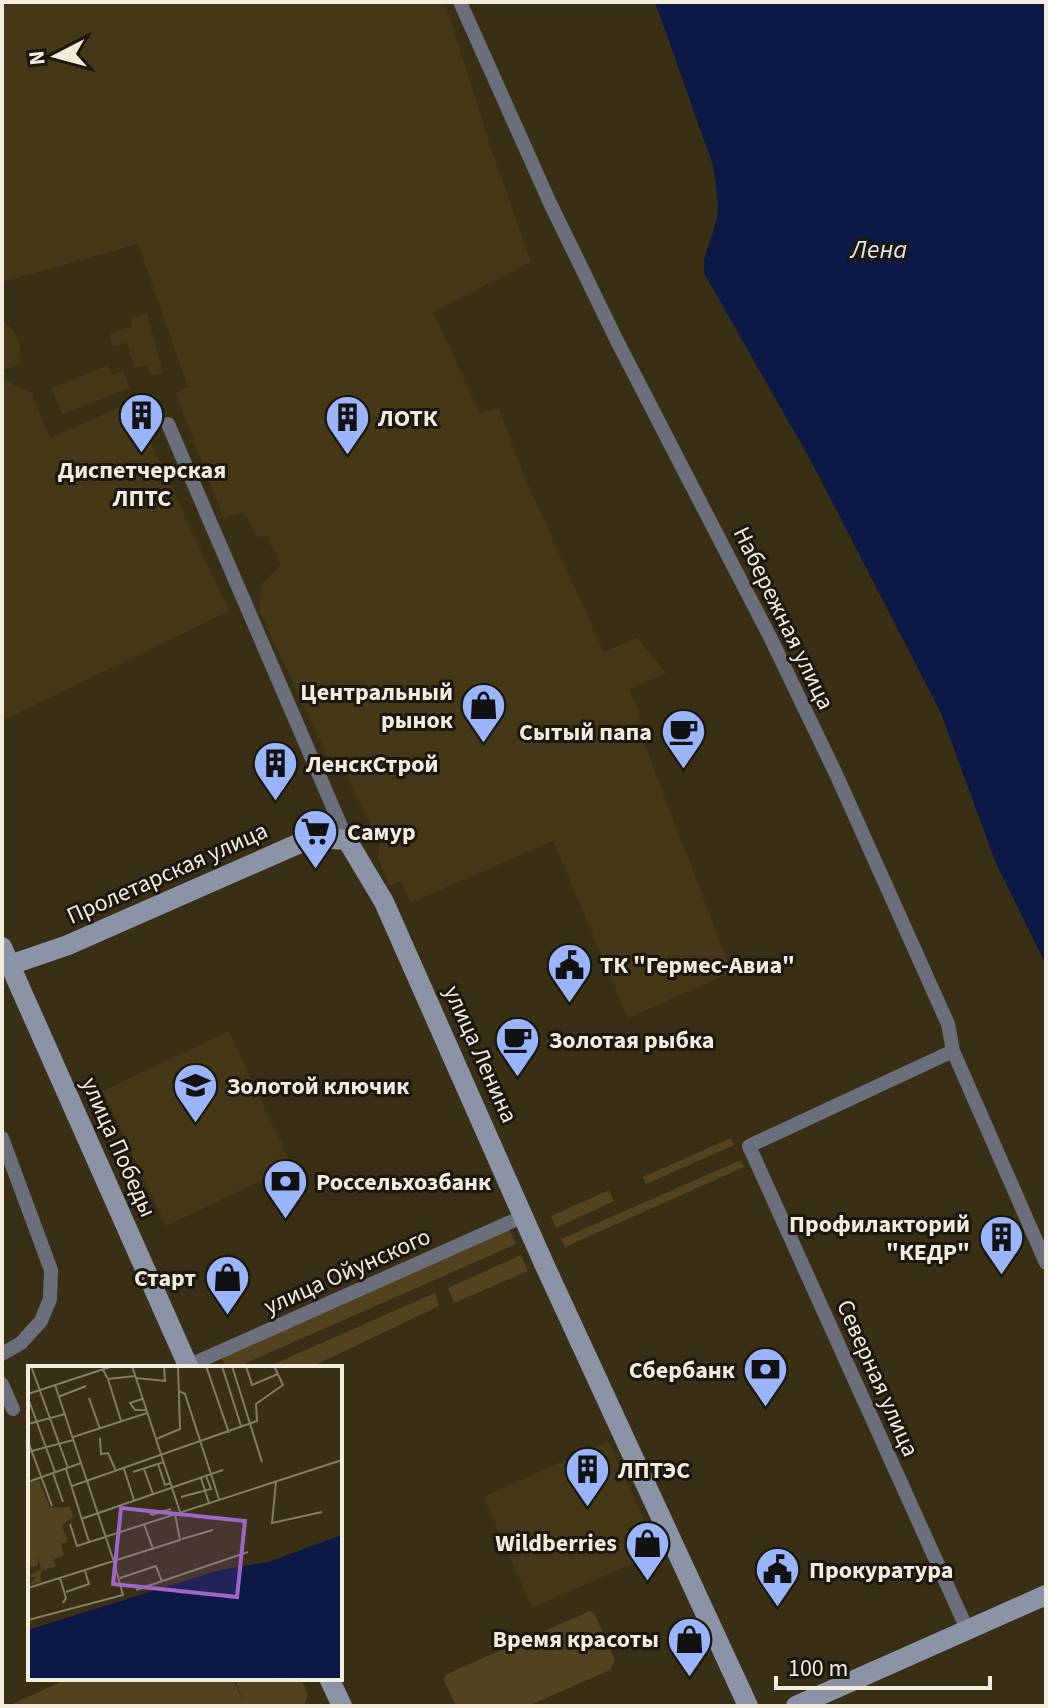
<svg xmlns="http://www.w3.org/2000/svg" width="1048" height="1708" font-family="'Source Sans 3',sans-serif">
	<rect width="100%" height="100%" fill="#392f15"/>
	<path fill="#453816" d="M2,2H445L492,151L531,262L433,312L480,413L499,408L524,476L604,652L637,638L666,673L629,689L640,715L639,730L732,972L628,1018L553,841L410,903L401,881L390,885L378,859L380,842L349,783L350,780L341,767L333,768L259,610L262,584L281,565L266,535L258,539L246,514L237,513L224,519L175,393L188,387L138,244L2,282Z
		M147,313L163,373L150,376L147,365L134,368L127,343L113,347L109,333L132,327L130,318Z
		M2,320L13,330L20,345L19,364L4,370L8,382L31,392L50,438L132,402L229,611L2,721Z
		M109,365L113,375L123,371L130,388L62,414L52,388Z
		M229,1031L292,1166L166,1226L103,1091Z
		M608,1441L659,1552L532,1608L483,1497Z"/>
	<path fill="#52431e" d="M731,1138L734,1145L646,1184L643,1177Z
		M741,1160L744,1167L565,1247L561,1239Z
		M609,1190L614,1201L556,1228L551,1216Z
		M509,1229L516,1244L235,1368H226L220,1355Z
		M521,1255L528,1271L454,1303L448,1288Z
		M435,1293L439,1306L309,1368H265Z
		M590,1611L595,1615L615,1660L610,1670L528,1706H456L443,1679L447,1674Z
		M70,1678H232L244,1702L234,1678H301L308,1695L304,1706H8Z"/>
	<path fill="#0c1845" d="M655,2H1046V965L995,861L941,713L811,461L704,273V260L717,219L718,202L713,165Z"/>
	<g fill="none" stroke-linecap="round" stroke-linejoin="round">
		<path stroke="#6b6f7b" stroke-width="14" d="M460,2L550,203L617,341L770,637L836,774L948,1024L953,1051L1046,1263
			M168,424L347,840
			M953,1051L749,1146L967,1629
			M2,1138L51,1270L50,1299L41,1321L21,1343L2,1354
			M188,1366L524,1216
			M2,1384L13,1409"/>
		<path stroke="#8b93a6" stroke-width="20" d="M2,947L189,1368
			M10,965L68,945L300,843L315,838L347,840L384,902L545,1266L748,1706
			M329,1678L342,1706
			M796,1706L1046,1595"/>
	</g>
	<defs>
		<symbol id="building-pin" viewBox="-11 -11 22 30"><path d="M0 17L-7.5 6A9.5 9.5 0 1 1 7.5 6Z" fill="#9ab5fd" stroke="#1c170c"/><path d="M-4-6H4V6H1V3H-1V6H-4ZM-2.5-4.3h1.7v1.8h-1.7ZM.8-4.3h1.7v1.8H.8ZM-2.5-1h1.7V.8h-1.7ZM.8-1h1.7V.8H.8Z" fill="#111"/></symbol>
		<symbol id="shop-pin" viewBox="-11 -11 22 30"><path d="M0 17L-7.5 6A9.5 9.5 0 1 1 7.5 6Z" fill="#9ab5fd" stroke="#1c170c"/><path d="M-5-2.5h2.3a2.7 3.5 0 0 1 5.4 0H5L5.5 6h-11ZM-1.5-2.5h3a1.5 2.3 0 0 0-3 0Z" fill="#111"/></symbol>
		<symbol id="cafe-pin" viewBox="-11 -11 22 30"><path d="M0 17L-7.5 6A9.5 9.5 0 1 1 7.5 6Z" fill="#9ab5fd" stroke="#1c170c"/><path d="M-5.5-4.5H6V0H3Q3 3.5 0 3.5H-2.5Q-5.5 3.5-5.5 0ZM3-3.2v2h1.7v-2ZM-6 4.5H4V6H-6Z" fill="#111"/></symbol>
		<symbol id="supermarket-pin" viewBox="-11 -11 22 30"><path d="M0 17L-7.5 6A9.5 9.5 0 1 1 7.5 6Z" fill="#9ab5fd" stroke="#1c170c"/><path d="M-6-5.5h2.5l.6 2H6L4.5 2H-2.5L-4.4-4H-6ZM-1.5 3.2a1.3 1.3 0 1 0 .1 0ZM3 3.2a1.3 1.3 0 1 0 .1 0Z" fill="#111"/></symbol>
		<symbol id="civic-pin" viewBox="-11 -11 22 30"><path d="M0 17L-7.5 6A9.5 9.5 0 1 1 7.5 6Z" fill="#9ab5fd" stroke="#1c170c"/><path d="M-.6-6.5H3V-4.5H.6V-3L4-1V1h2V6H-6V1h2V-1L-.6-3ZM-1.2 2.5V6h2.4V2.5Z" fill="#111"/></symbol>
		<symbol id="school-pin" viewBox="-11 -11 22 30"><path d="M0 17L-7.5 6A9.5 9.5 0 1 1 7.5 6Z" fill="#9ab5fd" stroke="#1c170c"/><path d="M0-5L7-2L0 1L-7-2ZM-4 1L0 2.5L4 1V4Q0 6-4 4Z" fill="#111"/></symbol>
		<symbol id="bank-pin" viewBox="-11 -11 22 30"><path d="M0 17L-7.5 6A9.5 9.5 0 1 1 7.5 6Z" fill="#9ab5fd" stroke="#1c170c"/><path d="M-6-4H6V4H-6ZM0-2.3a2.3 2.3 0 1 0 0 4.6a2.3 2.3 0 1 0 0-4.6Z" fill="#111"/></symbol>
	</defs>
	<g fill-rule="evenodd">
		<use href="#building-pin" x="116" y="390" width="51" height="69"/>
		<use href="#building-pin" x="322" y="392" width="51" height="69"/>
		<use href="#shop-pin" x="458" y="680" width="51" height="69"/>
		<use href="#cafe-pin" x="658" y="706" width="51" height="69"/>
		<use href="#building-pin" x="250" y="738" width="51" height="69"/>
		<use href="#supermarket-pin" x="290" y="806" width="51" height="69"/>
		<use href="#civic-pin" x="544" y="940" width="51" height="69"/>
		<use href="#cafe-pin" x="492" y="1014" width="51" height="69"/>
		<use href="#school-pin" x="170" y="1060" width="51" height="69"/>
		<use href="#bank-pin" x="260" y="1156" width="51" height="69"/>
		<use href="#building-pin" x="976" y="1212" width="51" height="69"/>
		<use href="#shop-pin" x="202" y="1252" width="51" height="69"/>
		<use href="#bank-pin" x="740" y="1344" width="51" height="69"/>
		<use href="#building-pin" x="562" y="1444" width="51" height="69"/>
		<use href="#shop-pin" x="622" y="1518" width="51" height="69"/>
		<use href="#civic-pin" x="752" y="1544" width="51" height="69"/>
		<use href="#shop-pin" x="664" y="1614" width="51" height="69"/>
	</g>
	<g text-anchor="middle" stroke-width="6" stroke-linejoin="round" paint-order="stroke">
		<g font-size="24" font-weight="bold" fill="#f4edde" stroke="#1c170c" text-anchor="start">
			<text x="378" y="426">ЛОТК</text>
			<text x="142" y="478" text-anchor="middle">Диспетчерская<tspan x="142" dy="28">ЛПТС</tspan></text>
			<text x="453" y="700" text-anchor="end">Центральный<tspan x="453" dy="28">рынок</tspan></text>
			<text x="652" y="740" text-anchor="end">Сытый папа</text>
			<text x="306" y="772">ЛенскСтрой</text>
			<text x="347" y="840">Самур</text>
			<text x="600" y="973">ТК "Гермес-Авиа"</text>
			<text x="549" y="1048">Золотая рыбка</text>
			<text x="227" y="1094">Золотой ключик</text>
			<text x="316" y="1190">Россельхозбанк</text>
			<text x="970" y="1232" text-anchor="end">Профилакторий<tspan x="970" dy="28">"КЕДР"</tspan></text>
			<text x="196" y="1286" text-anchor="end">Старт</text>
			<text x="735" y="1378" text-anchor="end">Сбербанк</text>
			<text x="618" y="1478">ЛПТЭС</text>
			<text x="617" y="1551" text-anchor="end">Wildberries</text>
			<text x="809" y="1578">Прокуратура</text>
			<text x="659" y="1647" text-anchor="end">Время красоты</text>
		</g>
		<g font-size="24" fill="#f4edde" stroke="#1c170c">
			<text transform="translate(784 618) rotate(64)" y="8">Набережная улица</text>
			<text transform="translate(167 873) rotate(-24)" y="8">Пролетарская улица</text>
			<text transform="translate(481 1054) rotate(66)" y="8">улица Ленина</text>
			<text transform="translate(119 1147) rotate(66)" y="8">улица Победы</text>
			<text transform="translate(347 1271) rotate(-24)" y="8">улица Ойунского</text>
			<text transform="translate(878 1378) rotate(66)" y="8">Северная улица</text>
		</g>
		<g font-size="26" font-style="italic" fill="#dce3f3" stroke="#1c170c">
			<text x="879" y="258">Лена</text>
		</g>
	</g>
	<g transform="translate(28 1366)">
		<rect width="314" height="314" fill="#392f15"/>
		<path d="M11,114L22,142L42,141L45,151L34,159L40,176L33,178L36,189L25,194L28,200L13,205V216L1,219L9,211H0L13,203L10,191V199L0,202V188L8,187L0,188V118Z" fill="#52431e"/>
		<path d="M314,169V314H0V264L192,204L240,196Z" fill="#0c1845"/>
		<path fill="none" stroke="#0c1845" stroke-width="4" d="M0,291L19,306L51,314M245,314L314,289"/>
		<path fill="none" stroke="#847b65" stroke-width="2" d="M3,0L40,102M104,0L128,73M150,0L152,63L128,73L152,146M178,0L201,67M194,0L213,60M204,0L234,96M218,0L224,19L250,8M75,4L80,13L107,10M108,12L137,15L136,0M80,13L93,55M27,19L86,196M151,25L157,28L191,133M0,28L85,0M30,31L58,20M0,32L27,106M61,32L72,63M114,33L102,37L107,44H118M0,58L37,48M45,71L119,47M72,72L73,88L80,87L88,105M0,75L24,140M0,86L45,74M130,98L137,119L143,117M38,103L61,176M96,103L106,134M116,103L125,128M105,106L136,96M25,107L35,136M173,112L181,137M0,116L53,97M248,116L244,157L294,146M44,120L229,55L228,38L255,19L246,0M153,131L183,123L178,110M118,144L124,149L143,143M53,153L195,104M42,158L49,180L77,171M116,158L125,183M77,171L314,94M154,173L185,164M32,212L38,232L35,237M92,212L128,200L134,216M0,222L152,174L147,148M108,224L220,186M38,226L61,218L57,205M0,254L95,229L86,196"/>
		<path fill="#9f66c8" fill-opacity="0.15" stroke="#9f66c8" stroke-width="4" d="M93,142L217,155L209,231L85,218Z"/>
		<rect width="314" height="314" fill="none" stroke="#f4edde" stroke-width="4"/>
	</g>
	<rect width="1048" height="1708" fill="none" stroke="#f4edde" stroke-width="8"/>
	<g transform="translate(56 56) rotate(264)" stroke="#1c170c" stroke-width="6" paint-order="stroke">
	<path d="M0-6L14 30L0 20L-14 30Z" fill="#f4edde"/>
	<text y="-12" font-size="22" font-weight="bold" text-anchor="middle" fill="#f4edde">N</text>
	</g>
	<path d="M776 1676v12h214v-12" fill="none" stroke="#f4edde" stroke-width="4"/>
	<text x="788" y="1676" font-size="24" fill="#f4edde" stroke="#1c170c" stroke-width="6" paint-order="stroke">100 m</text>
</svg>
